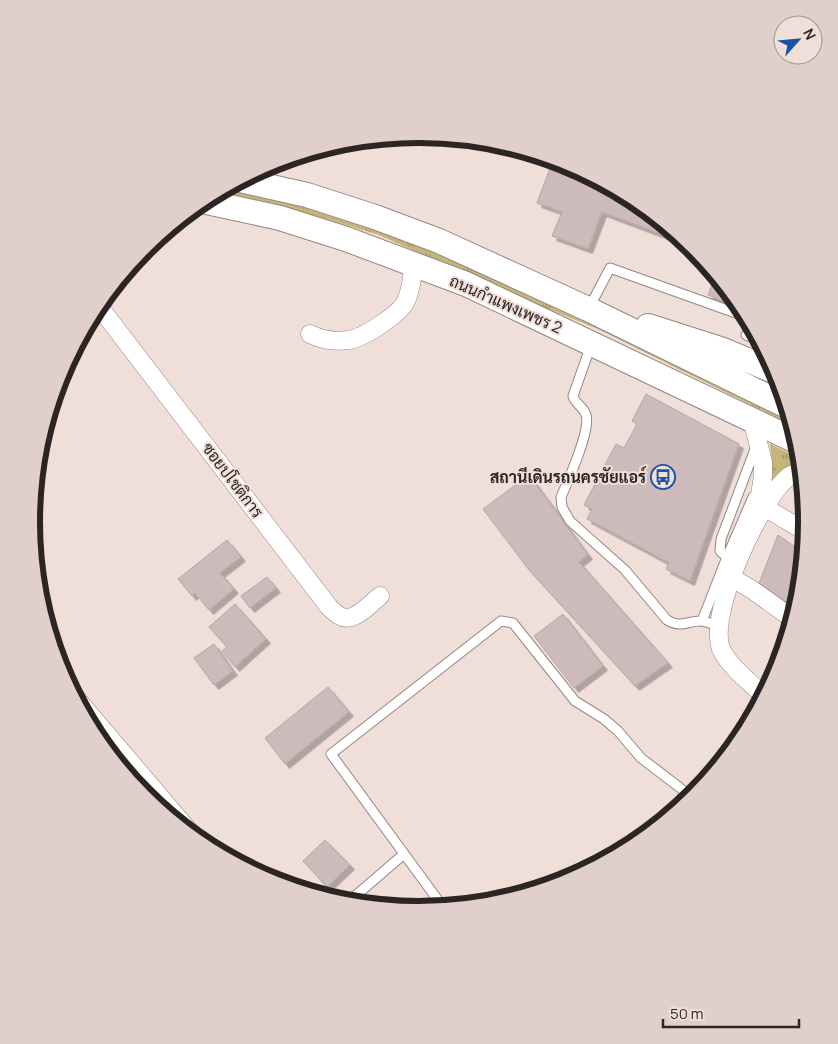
<svg xmlns="http://www.w3.org/2000/svg" width="838" height="1044" font-family="Manrope,Sarabun,sans-serif">
	<defs>
		<pattern id="grass-tufts" width="24" height="20" patternUnits="userSpaceOnUse" patternTransform="scale(1.25)"><rect width="24" height="20" fill="#c4b578"/><path d="M3 7l-1-3M5 7V3M7 7l1-3M15 17l-1-3M17 17v-4M19 17l1-3" fill="none" stroke="#9f9362"/></pattern>
		<filter id="shadow"><feDropShadow dx="4.5" dy="4.5" stdDeviation="0" flood-color="#0004"/></filter>
	</defs>
	<rect width="100%" height="100%" fill="#f0ded9"/>
	<path fill="url(#grass-tufts)" d="M224,189L267,196L375,228L471,267L647,346L791,420L793,426L600,330L495,287L379,235L320,217L217,192Z
		M770,444L797,457L799,461L771,483L772,461Z"/>
	<path fill="#cdbbbc" stroke="#b6a4a6" filter="url(#shadow)" d="M553,160L568,164L635,200L690,245L602,212L588,249L552,236L562,212L537,203Z
		M716,275L742,307V308L708,295Z
		M646,394L739,444L690,581L666,569L669,563L587,519L592,509L584,505L616,444L624,448L637,424L632,421Z
		M529,475L588,555L579,562L668,663L635,686L529,570L483,509Z
		M778,535L804,553L801,580L791,605L759,583Z
		M227,540L241,557L220,573L234,589L209,610L195,593L192,596L178,579Z
		M267,577L276,588L250,608L241,596Z
		M235,604L266,639L235,667L222,651L227,647L209,627Z
		M563,614L603,666L574,688L534,636Z
		M214,644L233,671L214,685L194,658Z
		M328,687L349,712L285,764L265,738Z
		M325,840L350,865L327,887L303,861Z"/>
	<g fill="none" stroke-linecap="round" stroke-linejoin="round">
		<defs>
			<path id="service" d="M589,308L610,268L747,317
				M751,324L746,335L759,340
				M591,345L573,396C575,404 584,407 586,415C591,429 568,482 561,497L562,507L570,521L625,570L667,620C682,629 688,620 702,621C707,622 713,624 718,626
				M727,557L720,551L721,539L757,444
				M702,621L727,557L753,497
				M347,903L404,854
				M443,907L331,754L501,621L513,623L575,701L604,719L618,731L641,758L692,797"/>
			<path id="minor" d="M96,307L101,309L329,607C332,610 337,615 342,617C355,622 371,603 380,596
				M310,334C322,340 334,342 348,340C362,339 398,315 405,303C411,293 412,276 414,265
				M752,419L763,462V476L757,514
				M764,507L806,532
				M732,578L751,589L793,619
				M764,696C750,682 731,668 722,651C705,617 760,500 788,477C792,474 797,473 802,471
				M75,697L195,838"/>
			<path id="secondary" d="M240,180L307,195L375,217L439,241L588,309L787,406
				M202,201L280,218L346,239L466,284L798,442
				M648,326L723,350L776,372"/>
		</defs>
		<use href="#service" stroke="#968680" stroke-width="11"/>
		<use href="#minor" stroke="#968680" stroke-width="19"/>
		<use href="#secondary" stroke="#968680" stroke-width="26"/>
		<use href="#service" stroke="#fff" stroke-width="9"/>
		<use href="#minor" stroke="#fff" stroke-width="18"/>
		<use href="#secondary" stroke="#fff" stroke-width="24"/>
	</g>
	<defs>
		<symbol id="bus-ring" viewBox="-11 -11 22 22"><circle r="9.5" fill="#f0ded9" stroke="#1953a4" stroke-width="1.5"/><path d="M-5-6H5V4H4V6H2V4H-2V6H-4V4H-5ZM-3.5-4V0h7V-4ZM-3.5 1.2v1.5H-2V1.2ZM2 1.2v1.5H3.5V1.2Z" fill="#1953a4"/></symbol>
	</defs>
	<g fill-rule="evenodd">
		<use href="#bus-ring" x="649" y="463" width="28" height="28"/>
	</g>
	<g text-anchor="middle" stroke-width="4" stroke-linejoin="round" paint-order="stroke">
		<g font-size="16" fill="#2b2523" stroke="#f0ded9">
			<text transform="translate(506 304) rotate(24)" y="6">ถนนกำแพงเพชร 2</text>
			<text transform="translate(233 480) rotate(53)" y="6">ซอยปโชติการ</text>
		</g>
		<g font-size="16" font-weight="bold" fill="#2b2523" stroke="#f0ded9" text-anchor="end">
			<text x="646" y="483">สถานีเดินรถนครชัยแอร์</text>
		</g>
	</g>
	<path d="M0 0H838V1044H0ZM40 522a379 379 0 1 1 758 0a379 379 0 1 1-758 0Z" fill="#e0cfca" fill-rule="evenodd"/>
	<path fill="none" stroke="#2b2523" stroke-width="6" d="M40 522a379 379 0 1 1 758 0a379 379 0 1 1-758 0Z"/>
	<g transform="translate(798 40) rotate(63)"><circle r="24" fill="#f0ded9" stroke="#a19490"/>
	<path d="M0-4L9 19L0 12L-9 19Z" fill="#1953a4"/>
	<text y="-8" font-size="14" font-weight="bold" text-anchor="middle" fill="#2b2523">N</text>
	</g>
	<path d="M663 1019v8h136v-8" fill="none" stroke="#2b2523" stroke-width="2.5"/>
	<text x="670" y="1019" font-size="15" fill="#2b2523" stroke="#f0ded9" stroke-width="4" paint-order="stroke">50 m</text>
</svg>
